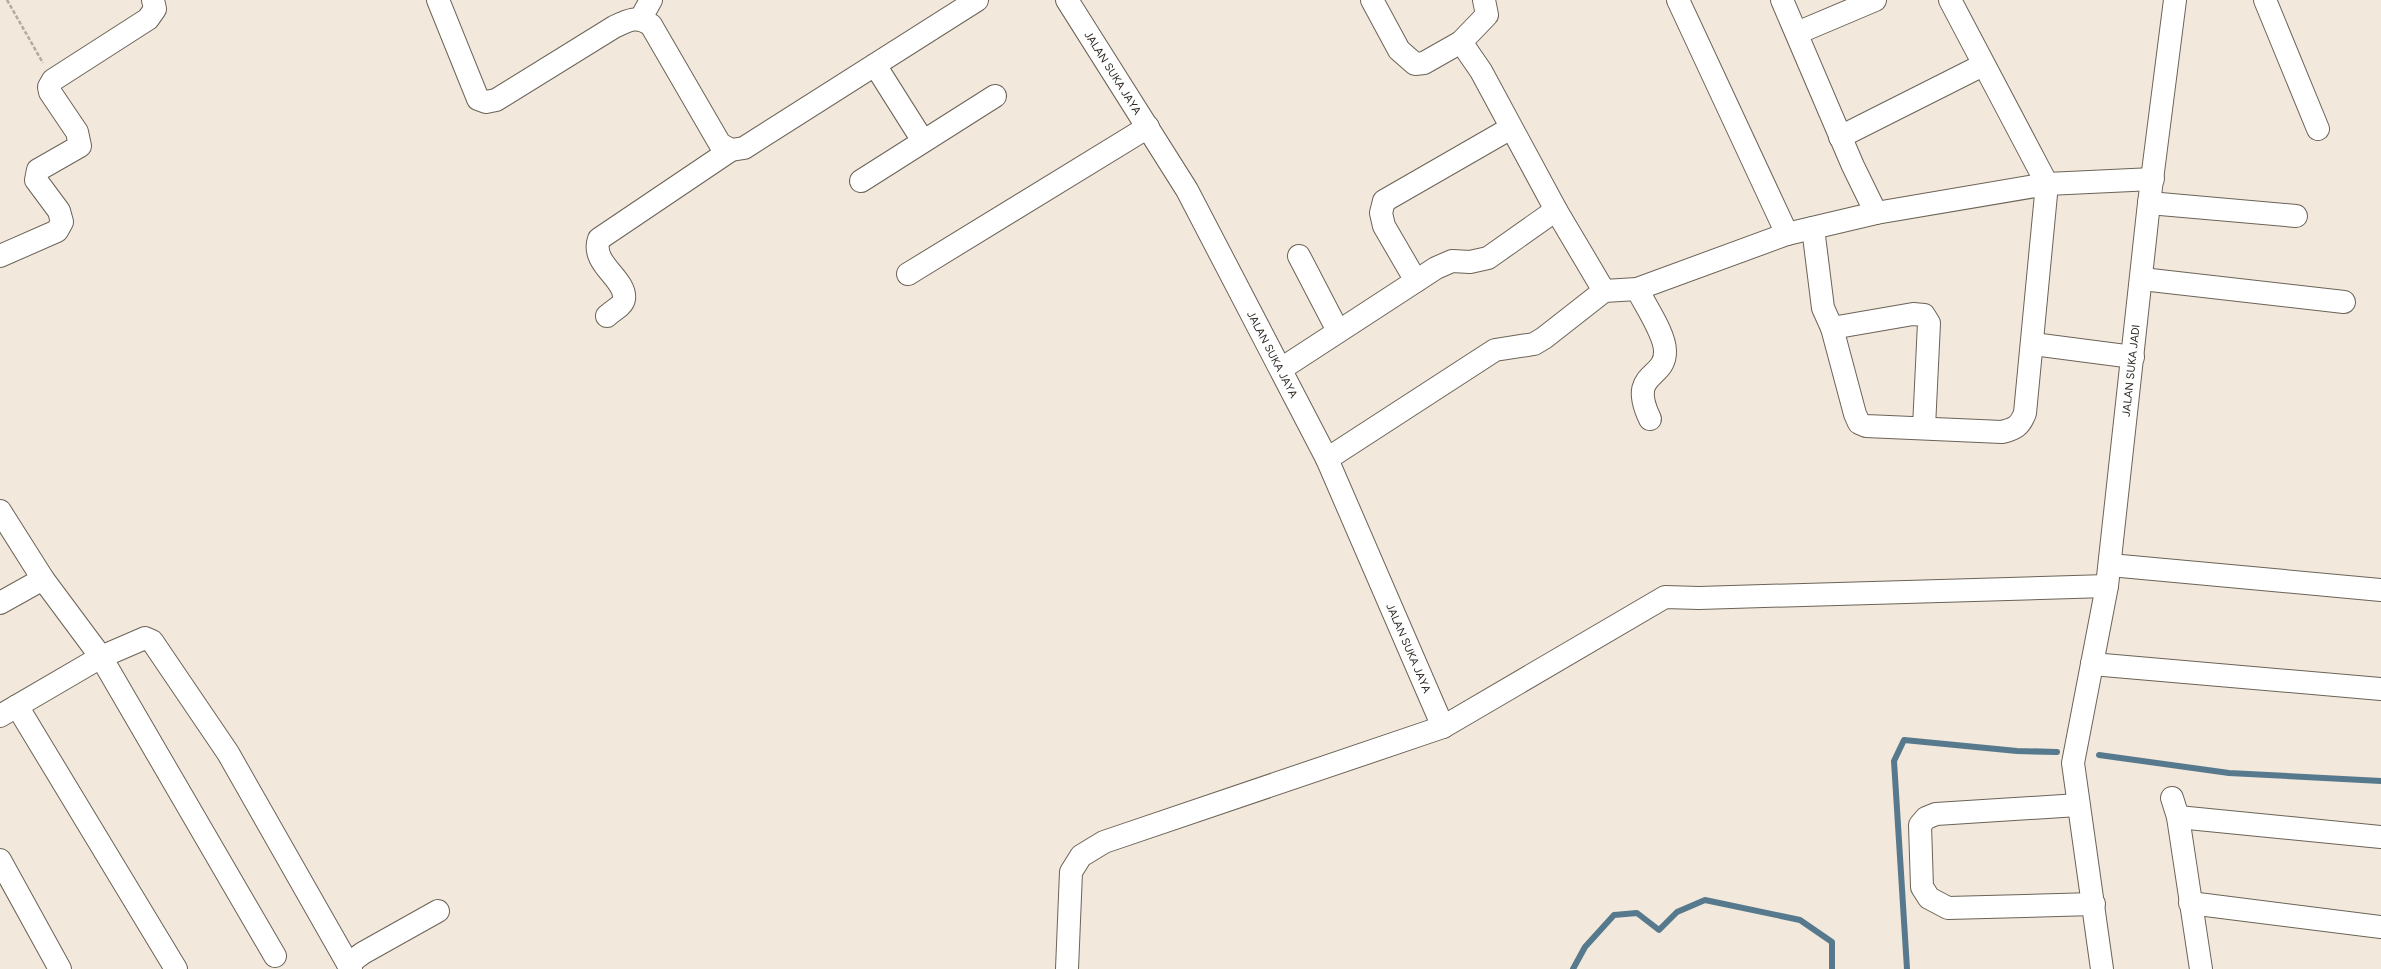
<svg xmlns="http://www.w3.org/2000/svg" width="2381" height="969" font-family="Figtree,sans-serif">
	<rect width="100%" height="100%" fill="#f2e8db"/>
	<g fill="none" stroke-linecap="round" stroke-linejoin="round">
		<path stroke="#57798d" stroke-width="6" d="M2099,755L2229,773L2381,781
			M1573,969L1585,947L1614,915L1637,913L1659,930L1677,912L1705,900L1800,920L1832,942V969
			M1907,969L1894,761L1904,740L2017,751L2057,752"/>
		<defs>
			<g id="minor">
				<path d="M438,0L478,99L486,102L496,100L614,27C628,20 637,15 651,25L720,144L731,150L744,148L977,0"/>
				<path id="s1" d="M1067,0L1187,190L1327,459L1443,727"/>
				<path d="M1372,0L1399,50L1415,64L1424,63L1461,42L1481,71L1556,210L1604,291L1637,289L1787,234L1876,213L2047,184L2153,179"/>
				<path d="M1678,0L1787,234"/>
				<path d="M1782,0L1853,166L1876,213"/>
				<path d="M2265,0L2318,129"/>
				<path d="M641,18L651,0"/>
				<path d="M1797,33L1875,0"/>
				<path d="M1461,42L1487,15L1484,0"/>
				<path d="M875,65L923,141"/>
				<path d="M1840,137L1983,65"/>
				<path d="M861,181L995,96"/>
				<path d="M2149,203L2296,216"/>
				<path d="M1813,228L1823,308L1832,328L1913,314L1924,315L1929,323L1924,427"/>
				<path d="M0,256L57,231L62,222L59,211L36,180L38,170L80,146L77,132L50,92L49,87L53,80L148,19L155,9L153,0"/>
				<path d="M1299,256L1338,331"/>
				<path d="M908,274L1148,127"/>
				<path d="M2142,279L2344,302"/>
				<path d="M1416,281L1384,226L1381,213L1384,201L1511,128"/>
				<path d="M1637,289C1645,305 1665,334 1665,351C1666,380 1627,371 1650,419"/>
				<path d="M607,316C612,311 623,306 624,299C627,279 590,264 599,239L731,150"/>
				<path d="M1832,328L1855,414L1859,423L1866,426L2002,432C2015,429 2020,426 2025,413L2047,184L1950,0"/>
				<path d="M2033,344L2133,357"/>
				<path d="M1281,369L1436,268L1452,261L1470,262L1488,258L1556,210"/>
				<path d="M1327,459L1495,350L1534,344L1544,338L1604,291"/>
				<path d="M0,511L43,579L101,657L275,956"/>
				<path d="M2110,565L2381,590"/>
				<path d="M0,603L43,579"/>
				<path d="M2092,664L2381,689"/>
				<path d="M17,706L176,969"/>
				<path d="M0,716L101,657L145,638L152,641L228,753L348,964"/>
				<path d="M2172,798L2178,817L2201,969"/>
				<path d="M2078,805L1936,814L1926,818L1920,825L1922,887L1929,898L1948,908L2094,904"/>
				<path d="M2178,817L2381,837"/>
				<path d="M0,860L60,969"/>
				<path d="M2190,903L2381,927"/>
				<path d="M351,969L348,964L363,953L438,911"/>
				<path d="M1067,969L1071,872L1081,856L1104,842L1443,727L1665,597L1699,598L2107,586"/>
				<path id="s2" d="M2102,969L2073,763L2107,586L2149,203L2175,0"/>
			</g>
		</defs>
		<use href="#minor" stroke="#6b6357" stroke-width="24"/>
		<path stroke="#b3aba0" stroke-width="2.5" stroke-dasharray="4 2" stroke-linecap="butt" d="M7,0L43,63"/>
		<use href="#minor" stroke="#fff" stroke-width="22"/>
	</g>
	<g text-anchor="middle" stroke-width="3.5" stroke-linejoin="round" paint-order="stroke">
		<g font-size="11" fill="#2d2924" stroke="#fff">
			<text dy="4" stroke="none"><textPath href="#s1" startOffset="86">JALAN SUKA JAYA</textPath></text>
			<text dy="4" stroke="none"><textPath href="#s1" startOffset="410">JALAN SUKA JAYA</textPath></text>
			<text dy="4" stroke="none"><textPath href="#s2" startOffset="605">JALAN SUKA JADI</textPath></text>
			<text dy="4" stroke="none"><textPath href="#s1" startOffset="734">JALAN SUKA JAYA</textPath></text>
		</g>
	</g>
</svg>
